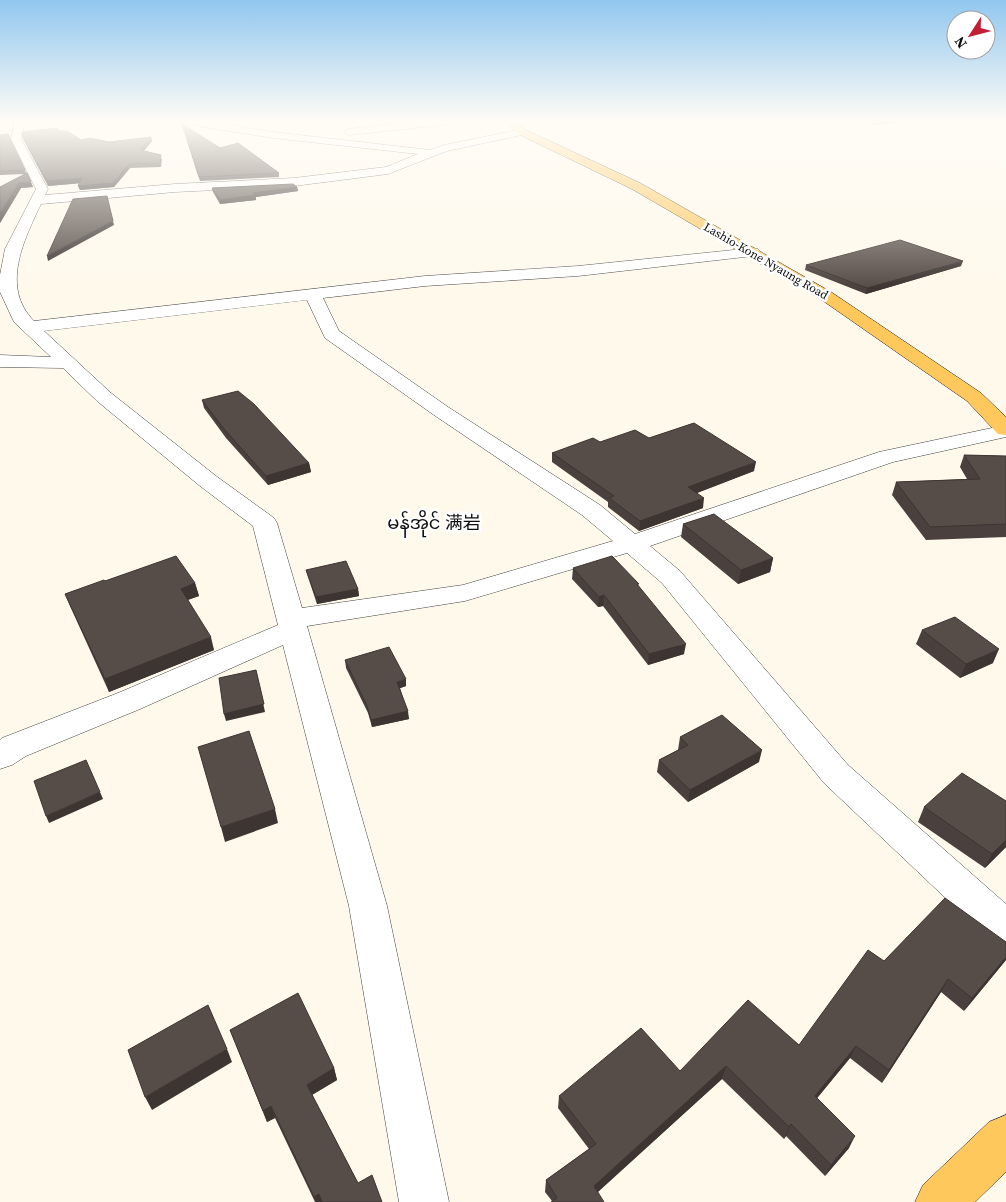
<svg xmlns="http://www.w3.org/2000/svg" width="1006" height="1202" viewBox="0 0 1006 1202" font-family="'Source Serif 4','Noto Sans SC','Noto Sans Myanmar',serif">
  <style>
    .lines { fill: none; stroke-linecap: round; stroke-linejoin: round }
    .minor-casing { stroke: #404040; stroke-width: 1 }
    .major-casing { stroke: #1e1e1e; stroke-width: 1 }
    .minor { fill: #fff; fill-rule: evenodd }
    .major { fill: #fec85d; fill-rule: evenodd }
    .wall { fill: #4a413e }
    .shaded-wall { fill: #3c3532 }
    .building { fill: #564c48; stroke: #3c3532 }
    .labels { text-anchor: middle; stroke-width: 5; stroke-linejoin: round; paint-order: stroke }
    .far-street-label { font-size: 12px; fill: #0d0d0d; stroke: #fff }
    .quarter-label { font-size: 18px; fill: #0d0d0d; stroke: #fff }
  </style>
  <rect width="100%" height="100%" fill="#fff9ec"/>
  <g class="lines">
    <g class="minor-casing">
      <path id="minor" d="M15 120H25L21 139 48 189 45 195 175 184 294 178 386 167 418 154 273 138 179 123 174 120H199L273 132 430 150 444 145 522 129 527 132 522 135 447 151 388 174 294 186 175 192 41 204C24 240 0 287 34 321L425 276 578 266 753 248 758 249 760 252 758 255 753 256 578 276 425 286 323 298 339 331 448 407 600 505 635 534 879 452 1006 425V437L893 462 650 546 680 571 848 765 1006 904V947L992 942 824 783 662 583 627 553 465 601 307 626 387 906 449 1202H399L349 906 283 645 140 709 26 756 12 765 0 769V740L2 738 118 693 278 625 253 526 200 486 97 401 63 368 0 367V355L51 357 14 322 0 292V275L5 249 36 189 11 139ZM307 300 325 338 434 415 582 515 613 541 463 585 302 608 277 523 274 518 216 476 111 393 44 331Z
        M433 120H469L464 123 349 135 344 132 349 129Z"/>
    </g>
    <g class="major-casing">
      <path id="major" d="M504 120H515L526 130 640 183 831 292 981 393 1006 417V435L998 434 967 401 819 298 632 189 518 134Z
        M1006 1115V1172L975 1202H915L923 1185 989 1122Z"/>
    </g>
    <use href="#minor" class="minor"/>
    <use href="#major" class="major"/>
  </g>
  <path class="wall" d="M859 120H920L876 125Z
    M182 124 220 148 279 173V177L200 181Z
    M61 131 81 140 109 142 151 137 152 141 144 151 162 159 161 167 130 168 114 187 80 190 78 186 80 183 48 186 23 139 22 135Z
    M0 135 25 170 33 187 21 188 0 223V187L25 174 0 175Z
    M297 187 298 191 256 197V200L220 204 213 192 212 188Z
    M806 265 961 266 866 294 805 270Z
    M202 400 309 463 311 472 268 485 226 438 204 408Z
    M649 438 754 471 696 493 703 508 639 531 608 507V502L552 462V453L600 442Z
    M964 455 1006 456V537L926 540 892 495 896 482 967 479 960 467Z
    M683 524 773 558 770 572 738 584 681 537Z
    M573 568 639 587 684 654 648 665 603 606 598 607 572 579Z
    M306 570 358 589 359 596 317 604 308 577Z
    M105 581 195 583 199 596 188 600 214 650 109 692 70 606 65 594Z
    M922 630 993 663 960 678 916 644Z
    M345 660 406 686 400 688 409 719 372 727 368 713 346 668Z
    M680 737 759 762 688 802 657 772 659 760 678 750Z
    M1006 801V847L985 868 918 822 924 807Z
    M1006 960 964 1011 941 992 882 1083 850 1058 817 1098 849 1148 825 1176 786 1136 784 1139 722 1079 598 1192 552 1201 545 1192 546 1180 589 1149 558 1108 559 1096 680 1071 799 1045 884 961Z
    M230 1030 334 1068 337 1080 312 1095 358 1183 382 1202H315L275 1118 267 1122Z"/>
  <path class="shaded-wall" d="M877 120H920L876 125Z
    M151 137 152 141 141 154 140 150Z
    M129 164 130 168 114 187 80 190 78 186Z
    M82 178 83 183 48 186 47 181Z
    M31 182 33 187 21 188 0 223V214L19 183Z
    M297 187 298 191 256 197V200L220 204V200L253 193Z
    M113 221 114 225 48 261 47 256Z
    M963 261 961 266 866 294 867 288Z
    M756 462 754 471 687 497 688 487Z
    M309 463 311 472 268 485 266 476Z
    M704 498 703 508 639 531 640 521Z
    M773 558 770 572 738 584 741 570Z
    M195 583 199 596 184 601 181 589Z
    M358 589 359 596 317 604 316 597Z
    M604 595 603 606 598 607 599 597Z
    M211 637 214 650 109 692 105 679Z
    M686 644 684 654 648 665 649 654Z
    M999 649 993 663 960 678 966 664Z
    M256 670 265 712 226 721 224 714Z
    M406 679V686L398 689 397 682Z
    M408 711 409 719 372 727 371 720Z
    M762 750 759 762 688 802 690 790Z
    M100 792 103 799 49 823 46 816Z
    M275 809 278 823 225 842 221 827Z
    M1006 840V847L985 868 992 854Z
    M1006 957V960L964 1011 972 998Z
    M948 979 941 992 882 1083 889 1070Z
    M856 1046 850 1058 809 1108 815 1096Z
    M227 1049 232 1062 152 1110 145 1097Z
    M726 1066 722 1079 592 1197 594 1186Z
    M334 1068 337 1080 310 1096 307 1085Z
    M271 1106 275 1118 267 1122 263 1111Z
    M791 1124 786 1136 784 1139 789 1127Z
    M855 1136 849 1148 825 1176 831 1165Z
    M319 1194 322 1202H316L314 1197Z"/>
  <path class="building" d="M182 124 220 148 238 143 279 173 199 177Z
    M56 128 61 131H67L81 140 90 138 109 142 151 137 140 150 161 155 160 163 129 164 113 183 78 186 82 178 47 181 22 135V132Z
    M8 134 25 170 0 171V135Z
    M27 173 31 182 19 183 0 214V187Z
    M293 184 297 187 253 193 255 195 220 200 212 188Z
    M107 196 113 221 47 256 73 199Z
    M900 240 963 261 867 288 806 265Z
    M238 391 254 404 309 463 266 476 224 429 202 400Z
    M694 423 756 462 688 487 704 498 640 521 609 498 614 496 552 453 593 438 600 442 635 430 649 438Z
    M964 455 1006 456V524L930 527 896 482 980 479Z
    M714 514 773 558 741 570 683 524Z
    M176 556 195 583 181 589 211 637 105 679 65 594 104 580 105 581Z
    M612 556 639 584H637L686 644 649 654 604 595 599 597 573 568Z
    M346 561 358 589 316 597 306 570Z
    M955 617 999 649 966 664 922 630Z
    M389 647 406 679 397 682 408 711 371 720 367 706 345 660Z
    M256 670 264 704 224 714 219 678Z
    M722 715 762 750 690 790 659 760 688 745 680 737Z
    M249 731 275 809 221 827 198 747Z
    M86 760 100 792 46 816 34 781Z
    M962 773 1006 801V840L992 854 924 807Z
    M945 898 1006 942V957L972 998 948 979 889 1070 856 1046 815 1096 855 1136 831 1165 791 1124 789 1127 726 1066 594 1186 604 1202H551L557 1198 546 1180 596 1144 559 1096 641 1028 680 1071 748 1000 799 1045 868 950 884 961Z
    M298 993 334 1068 307 1085 358 1183 372 1175 382 1202H322L319 1194 314 1197 271 1106 263 1111 230 1030Z
    M208 1005 227 1049 145 1097 128 1050Z"/>
  <linearGradient id="sky" x2="0" y2="1"><stop stop-color="#91c7ef"/><stop offset="0.42" stop-color="#fffcf6"/><stop offset="1" stop-color="#fffcf6" stop-opacity="0"/></linearGradient>
  <rect width="1006" height="288" fill="url(#sky)"/>
  <g class="labels">
    <g class="far-street-label">
      <text transform="translate(766 261) rotate(30)" y="4">Lashio-Kone Nyaung Road</text>
    </g>
    <g class="quarter-label">
      <text x="434" y="529">မန်အိုင် 满岩</text>
    </g>
  </g>
  <g transform="translate(971 35) rotate(234)"><circle r="24" fill="#ffffff" stroke="#9e9e9e"/>
  <path d="M0-4L9 19L0 12L-9 19Z" fill="#c21f36"/>
  <text y="-8" font-size="14" font-weight="bold" text-anchor="middle" fill="#0d0d0d">N</text>
  </g>
</svg>
